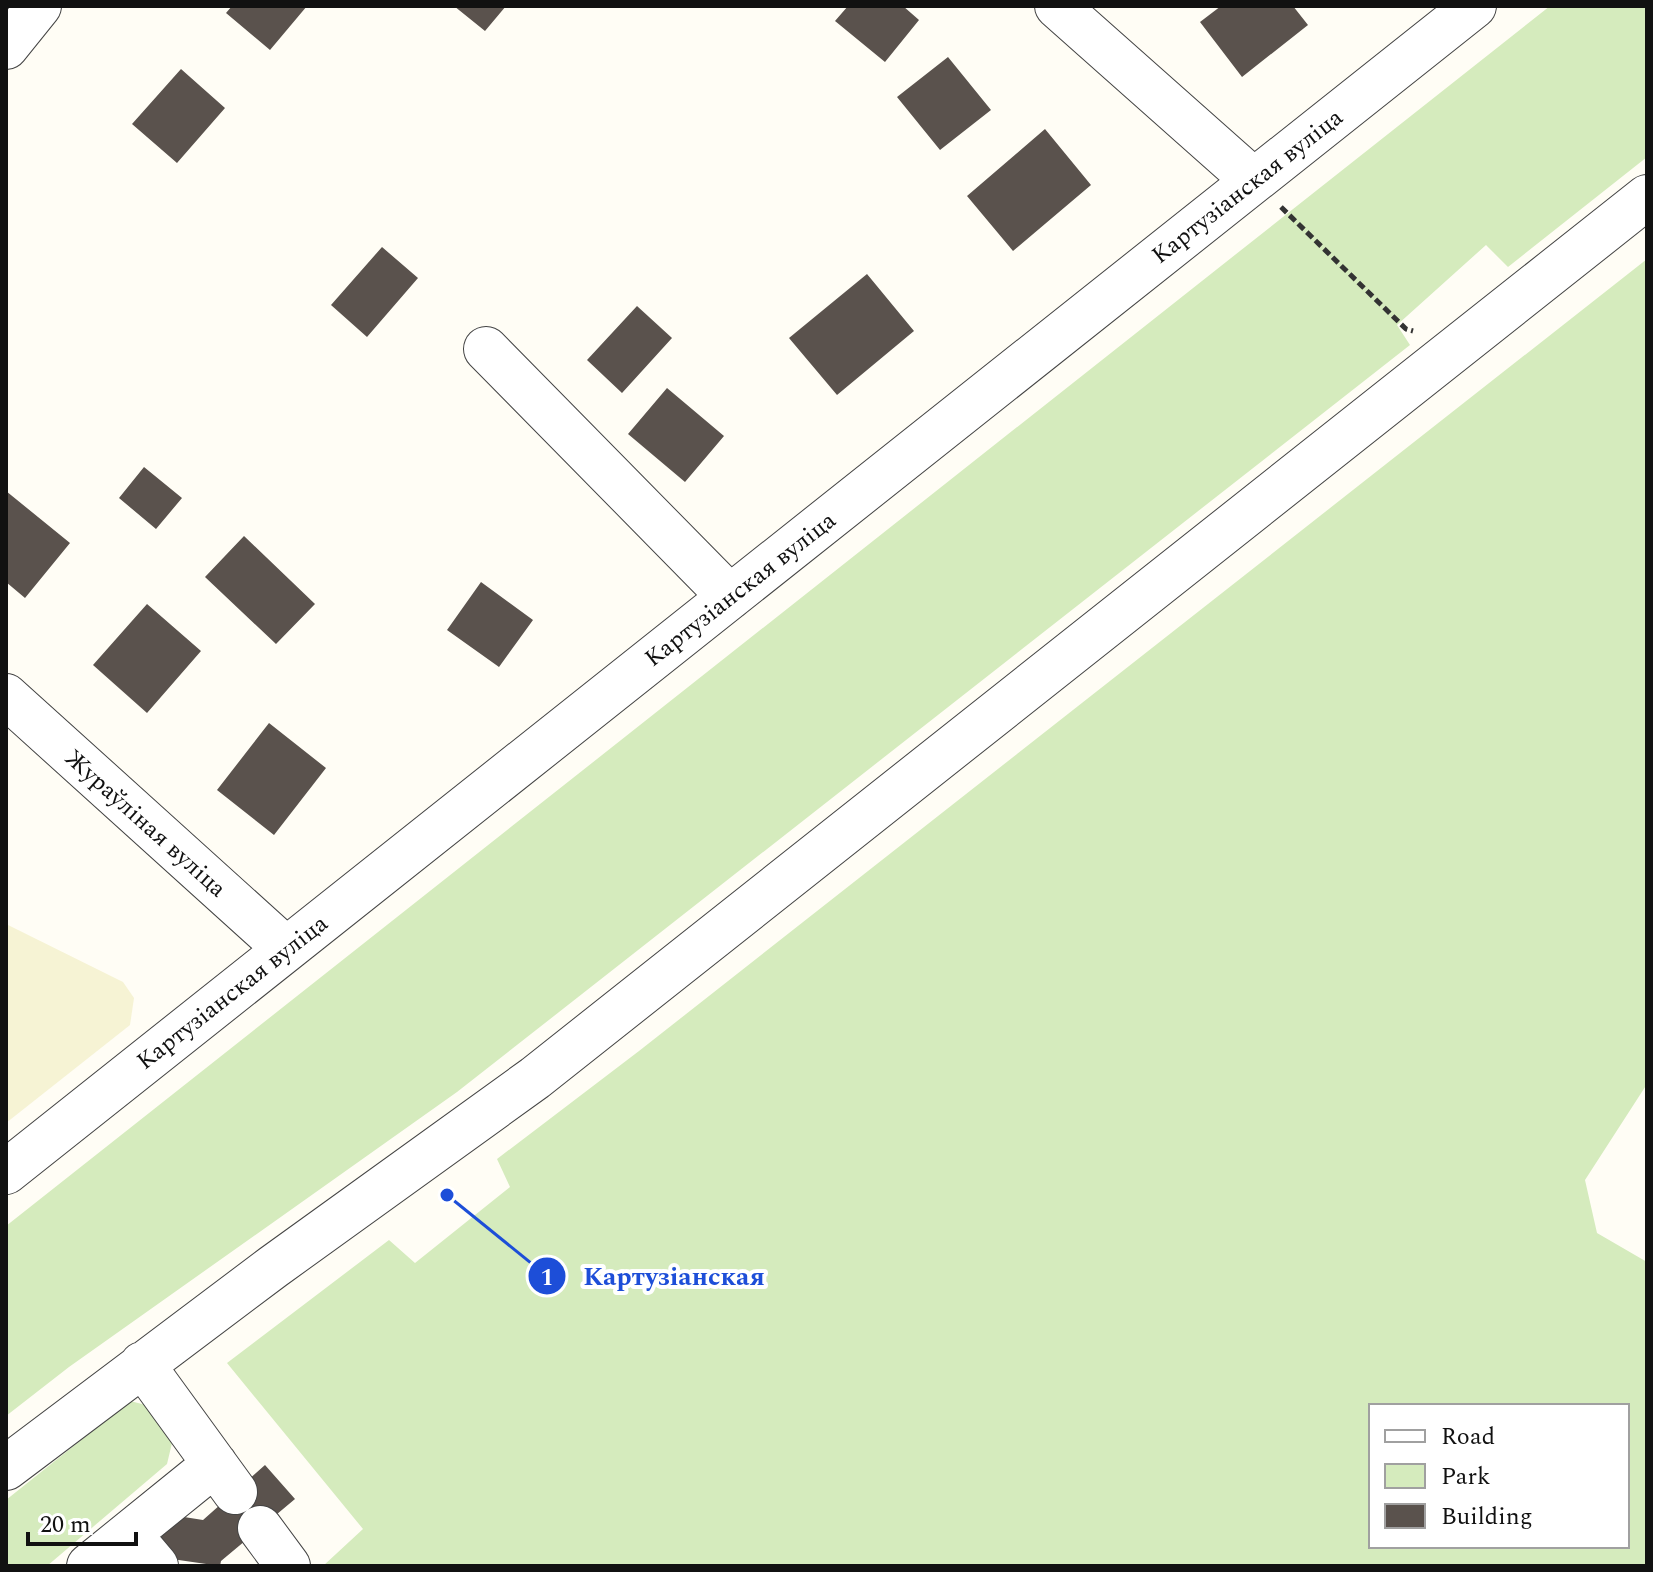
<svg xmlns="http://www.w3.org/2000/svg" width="1653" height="1572" viewBox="0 0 1653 1572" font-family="Spectral,serif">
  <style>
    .farmland { fill: #f6f3d4 }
    .green { fill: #d5ebbd; fill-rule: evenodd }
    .building { fill: #5a524d }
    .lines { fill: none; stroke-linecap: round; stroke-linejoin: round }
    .minor-casing { stroke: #444; stroke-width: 46 }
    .path { stroke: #333; stroke-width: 5; stroke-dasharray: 8 4; stroke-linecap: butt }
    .minor { stroke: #fff; stroke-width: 44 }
    .labels { text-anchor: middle; stroke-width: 8; stroke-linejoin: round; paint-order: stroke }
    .street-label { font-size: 24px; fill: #111; stroke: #fff }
    .leader { fill: none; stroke: #1d4ed8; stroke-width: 3 }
    .callout-dot { fill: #1d4ed8; stroke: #fff; stroke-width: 3 }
    .mark-label { font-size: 24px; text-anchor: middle; font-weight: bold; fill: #fff }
    .callout-label { font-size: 26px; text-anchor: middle; font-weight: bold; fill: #1d4ed8; stroke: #fff; stroke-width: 8; stroke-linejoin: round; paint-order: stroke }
  </style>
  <rect width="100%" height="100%" fill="#fffdf5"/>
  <path class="farmland" d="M6 924 123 982 134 998 130 1025 6 1123Z"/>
  <path class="green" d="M1550 6H1647V157L1508 267 1486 245 1397 325 1410 345 457 1092 69 1367 6 1416V1226Z
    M1647 259V1084L1585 1180 1597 1233 1647 1262V1566H323L363 1529 227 1363 389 1240 415 1263 510 1187 497 1159 639 1051ZM1371 1406H1627V1546H1371Z
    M130 1401 146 1405 172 1443 167 1464 47 1566H6V1500Z"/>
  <path class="building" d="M232 6H307L270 50 226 13Z
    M454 6H506L485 31Z
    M848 6H903L919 20 885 62 835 21Z
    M1221 6H1293L1308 25 1242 77 1200 22Z
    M948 57 991 110 940 150 897 97Z
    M181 69 225 108 177 163 132 124Z
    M1045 129 1091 185 1013 251 967 196Z
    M382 247 418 278 367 337 331 305Z
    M867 274 914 331 837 395 789 338Z
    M637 306 672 338 622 393 587 360Z
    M667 388 724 436 685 482 628 434Z
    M144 467 182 498 156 529 119 498Z
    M6 491 70 543 25 598 6 582Z
    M244 536 315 604 276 644 205 577Z
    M481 582 533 620 499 667 447 630Z
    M147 604 201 651 147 713 93 665Z
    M269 723 326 768 274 835 217 790Z
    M265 1465 295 1499 221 1561 220 1566 158 1557 165 1514 203 1520Z"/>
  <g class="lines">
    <g class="minor-casing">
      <path id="minor" d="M1057 6 1253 180
        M6 47 39 6
        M486 349 730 597
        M6 696 286 949
        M6 1172 1474 6
        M142 1364 235 1492
        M6 1468 273 1267 535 1078 1647 197
        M260 1528 288 1566
        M129 1534 156 1566
        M89 1566 215 1464"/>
    </g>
    <path class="path" d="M1281 207 1406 329 1413 331"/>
    <use href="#minor" class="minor"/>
  </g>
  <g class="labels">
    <g class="street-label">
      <text transform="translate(1247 186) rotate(-38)" y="8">Картузіанская вуліца</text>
      <text transform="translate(740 589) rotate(-38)" y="8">Картузіанская вуліца</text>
      <text transform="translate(146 823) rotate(42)" y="8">Жураўліная вуліца</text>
      <text transform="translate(232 992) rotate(-38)" y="8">Картузіанская вуліца</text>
    </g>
  </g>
  <path class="leader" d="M447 1195L547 1276"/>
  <g class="callout-dot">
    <circle cx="447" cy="1195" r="8"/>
    <circle cx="547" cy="1276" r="20"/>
  </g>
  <g class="mark-label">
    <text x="547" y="1285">1</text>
  </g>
  <g class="callout-label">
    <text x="674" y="1285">Картузіанская</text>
  </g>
  <rect width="1653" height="1572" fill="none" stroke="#111111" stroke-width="16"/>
  <rect x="1369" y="1404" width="260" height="144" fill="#ffffff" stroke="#a0a0a0" stroke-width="2"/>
  <rect x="1385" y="1430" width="40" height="12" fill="#ffffff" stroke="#a0a0a0" stroke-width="2"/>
  <text x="1441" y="1444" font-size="24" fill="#111111">Road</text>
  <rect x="1385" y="1464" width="40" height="24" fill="#d5ebbd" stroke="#a0a0a0" stroke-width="2"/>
  <text x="1441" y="1484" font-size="24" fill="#111111">Park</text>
  <rect x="1385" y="1504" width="40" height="24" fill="#5a524d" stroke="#a0a0a0" stroke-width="2"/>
  <text x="1441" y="1524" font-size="24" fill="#111111">Building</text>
  <path d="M28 1532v12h108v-12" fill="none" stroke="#111111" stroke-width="4"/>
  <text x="40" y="1532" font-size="24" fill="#111111" stroke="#ffffff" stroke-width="6" paint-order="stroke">20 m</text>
</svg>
